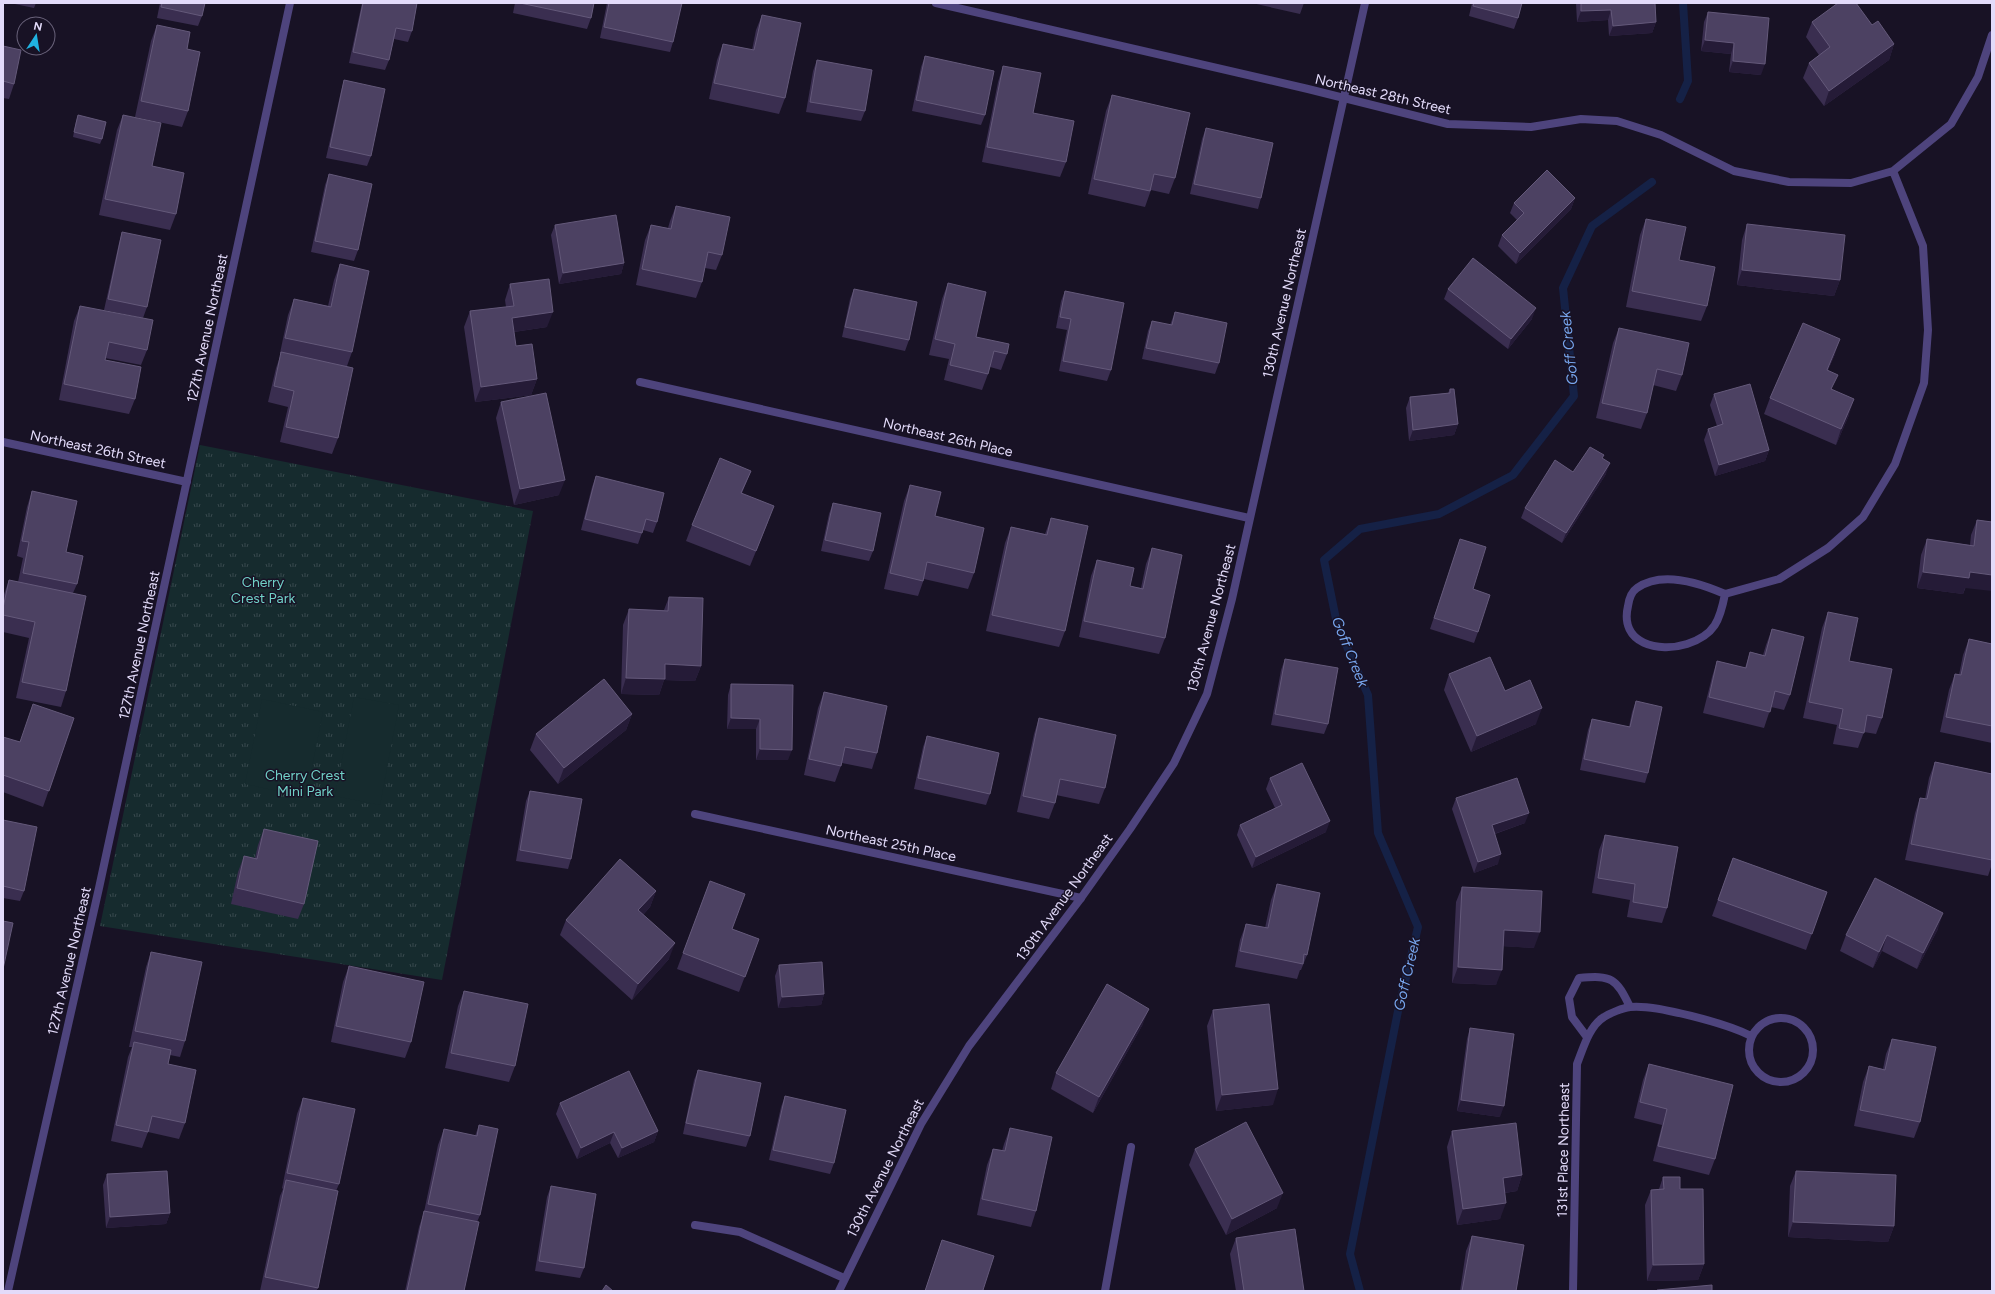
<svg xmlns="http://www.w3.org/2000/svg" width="1995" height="1294" viewBox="0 0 1995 1294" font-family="Figtree,sans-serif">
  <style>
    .grass { fill: url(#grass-tufts) }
    .garden { fill: #162b2e }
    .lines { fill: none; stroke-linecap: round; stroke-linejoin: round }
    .stream { stroke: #152146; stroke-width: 8 }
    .minor { stroke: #4e447d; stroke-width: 8 }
    .tertiary { stroke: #4e447d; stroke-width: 8 }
    .wall { fill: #3a2e50 }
    .shaded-wall { fill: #251b37 }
    .building { fill: #4c4162; stroke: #64597a }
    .labels { text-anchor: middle; stroke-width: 3; stroke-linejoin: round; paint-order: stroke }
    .street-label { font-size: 14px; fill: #e3dbfa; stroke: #181225 }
    .park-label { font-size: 14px; fill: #70d1c7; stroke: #181225 }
    .water-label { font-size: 15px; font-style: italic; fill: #77a5ed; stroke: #181225 }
  </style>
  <defs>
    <pattern id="grass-tufts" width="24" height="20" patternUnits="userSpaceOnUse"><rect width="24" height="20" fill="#162b2e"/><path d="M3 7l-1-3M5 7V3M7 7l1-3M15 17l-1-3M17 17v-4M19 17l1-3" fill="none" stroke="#38494d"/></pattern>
  </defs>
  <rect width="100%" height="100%" fill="#181225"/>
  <path class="grass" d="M200 445 533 511 442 980 100 926Z"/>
  <path class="garden" d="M354 697 399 705 380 805 335 796Z
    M262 699 323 712 306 797 245 784Z"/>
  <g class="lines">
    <path class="stream" d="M1680 99 1688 81 1683 3
      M1360 1291 1350 1254 1398 1011 1418 927 1378 833 1368 695 1337 624 1324 560 1360 529 1439 514 1513 475 1574 396 1563 288 1592 226 1652 182"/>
    <path class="minor" d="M936 3 1308 89 1448 124 1531 127 1581 119 1617 121 1661 135 1734 171 1789 182 1851 183 1893 171 1951 124 1978 77 1992 35
      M640 382 1249 518
      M3 442 187 482
      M1725 594C1720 620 1715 635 1687 644 1659 653 1619 644 1628 606 1629 599 1631 592 1637 588 1662 570 1700 583 1725 594L1779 579 1828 548 1863 517 1895 464 1924 383 1928 330 1923 246 1893 171
      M695 814 1081 898
      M1749 1050a32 32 0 1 1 64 0a32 32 0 1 1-64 0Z
      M1587 1037 1572 1017 1569 998 1579 978C1612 975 1616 978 1630 1007
      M695 1225 740 1232 844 1278
      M8 1291 99 888 290 3
      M1105 1291 1131 1147
      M1573 1291 1577 1064C1583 1049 1589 1026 1604 1017 1610 1013 1623 1008 1630 1007 1655 1004 1728 1024 1751 1036"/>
    <path class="tertiary" d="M839 1291 921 1124 969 1046 1081 898 1130 829 1174 763 1207 694 1232 599 1365 3"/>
  </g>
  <path class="wall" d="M10 3H36L34 8Z
    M160 3H205L202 16 198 26 157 18Z
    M362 3H417L412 31 408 42 394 39 389 60 385 70 349 63Z
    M515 3H594L591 18 587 29 513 13Z
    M607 3H682L673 42 670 52 600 38Z
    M1252 3H1304L1300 14Z
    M1472 3H1522L1518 18 1514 29 1469 16Z
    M1576 3H1655L1656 22 1652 33 1609 36 1608 20 1577 22Z
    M1708 12 1761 75 1729 72 1731 54 1701 51 1704 22Z
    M762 15 785 98 779 114 709 99 717 60 723 44 752 50 756 30Z
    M1812 22 1894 44 1889 60 1824 106 1803 78 1809 63 1819 55 1806 37Z
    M157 25 188 111 182 127 135 117 151 41Z
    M3 46 14 84 9 99 3 98Z
    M925 56 985 115 981 125 912 111 921 67Z
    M817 60 865 111 861 121 806 112 813 71Z
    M1003 66 1033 113 1066 162 1060 177 982 162 998 82Z
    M344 80 371 156 367 166 326 158 341 91Z
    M1112 95 1175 178 1169 194 1151 190 1145 207 1088 194 1106 111Z
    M78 115 102 139 100 144 73 137 76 121Z
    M123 115 152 166 176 214 170 230 99 215 117 130Z
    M1206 128 1261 198 1258 209 1190 194 1202 139Z
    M329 174 358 250 354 261 311 252 325 185Z
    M1575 198 1571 209 1516 264 1498 246 1502 235 1517 220 1510 213 1514 203Z
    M676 206 722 255 716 270 705 268 702 282 696 298 636 285 645 240 651 225 668 228 670 221Z
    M1646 219 1679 260 1707 306 1701 321 1626 307 1640 235Z
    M1747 224 1840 280 1834 296 1737 285 1742 240Z
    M555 225 624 263 621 274 559 284 551 235Z
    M122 232 147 307 143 318 104 310 119 243Z
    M340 264 352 352 347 366 338 438 332 454 280 442 288 407 268 402 276 368 281 354 280 353 288 315 294 299 328 306 334 280Z
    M948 283 976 337 1007 354 1001 370 990 367 988 374 982 390 944 380 949 359 929 355 942 299Z
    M510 284 547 327 514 332 516 346 537 379 531 395 475 402 464 327 470 311 506 307 505 300Z
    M854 289 909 340 905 351 842 337 850 299Z
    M1448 289 1532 319 1508 349 1444 299Z
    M1065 291 1111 370 1107 381 1059 371 1067 330 1056 328 1061 301Z
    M80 306 147 350 141 365 105 358V360L135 399 129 414 59 400 74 321Z
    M1175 312 1219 363 1215 374 1142 359 1148 331 1152 321 1170 325Z
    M1619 328 1682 375 1676 391 1653 385 1647 413 1641 429 1596 418 1613 343Z
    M1835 354 1828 370 1832 390 1849 415 1836 445 1764 414 1770 398Z
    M1450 389 1458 424 1454 435 1409 441 1406 408 1410 397 1448 393Z
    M1714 394 1769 450 1765 461 1715 476 1704 440 1708 429 1717 426 1710 405Z
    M501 402 559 495 514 505 496 418Z
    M1604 455 1602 459 1606 474 1562 543 1521 518 1525 508 1573 472Z
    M751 471 742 493 768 522 750 566 686 541 692 525Z
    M596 476 657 522 653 533 643 530 638 544 581 530 592 487Z
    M910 485 935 516 974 573 968 589 924 579 918 596 884 589 904 501Z
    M32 491 66 552 77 584 73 593 66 691 61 707 16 698 29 638 3 632V597L9 580 18 582 23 558 17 556 27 507Z
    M833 503 873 551 869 561 821 551 829 514Z
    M1051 518 1065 631 1059 647 986 631 1005 543 1011 527 1045 534Z
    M1977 520 1992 522 1963 594 1917 588 1921 555 1927 539 1970 545 1971 535Z
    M1460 539 1473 589 1478 632 1474 643 1430 629Z
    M1152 548 1165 638 1159 654 1079 637 1091 576 1097 560 1130 586 1141 588 1146 564Z
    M669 597 701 666 695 681 664 680 659 695 621 694 623 625 629 609 664 610Z
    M1828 612 1849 661 1882 718 1876 734 1864 732 1858 748 1833 744 1837 725 1803 718 1822 628Z
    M1772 629 1790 695 1784 710 1771 707 1764 728 1703 713 1712 677 1717 661 1745 668 1750 652 1763 655 1766 645Z
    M1969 639 1992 644V743L1940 732 1949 690 1955 674 1959 675 1963 655Z
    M1285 659 1328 724 1324 734 1271 725 1281 670Z
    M1449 674 1505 691 1536 724 1471 752 1444 690Z
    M731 684 793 685 788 760H756V729H727L728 695Z
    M824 692 877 753 872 769 842 763 835 782 804 775 818 708Z
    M1636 701 1648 773 1645 783 1580 770 1588 730 1592 719 1629 727 1632 712Z
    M632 714 626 730 558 784 530 750 536 734Z
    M74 718 43 807 3 792V737L19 742Z
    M1039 718 1105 788 1099 804 1056 795 1055 803 1049 819 1017 812 1034 734Z
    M927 736 990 794 986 805 914 789 923 747Z
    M1935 762 1992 774V864L1988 876 1905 860 1915 813 1920 798 1925 799 1929 778Z
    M1270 778 1326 832 1252 868 1237 835 1240 825 1275 808 1266 789Z
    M530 791 571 859 568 869 516 861 526 801Z
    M1456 798 1525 823 1495 834 1498 864 1474 873 1452 809Z
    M3 820 24 891 20 901 3 898Z
    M264 829 304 904 298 919 231 904 238 872 244 856 255 858 258 845Z
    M1605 835 1667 908 1662 923 1627 917 1630 900 1592 893 1599 850Z
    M1733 858 1827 892 1806 950 1712 916Z
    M710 881 732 929 759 939 739 992 677 969Z
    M1277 884 1307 955 1301 970H1300L1297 979 1235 967 1240 940 1246 924 1265 928 1271 900Z
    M1462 887 1534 948 1503 946 1496 985 1452 983 1456 902Z
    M656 891 650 907 643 915 669 959 632 1000 560 935 566 920Z
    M1938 929 1917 969 1882 951 1873 968 1840 951 1846 935Z
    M151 952 185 1041 180 1057 170 1055 168 1064 185 1123 179 1139 148 1132 142 1148 111 1141 128 1057 132 1047H129L146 967Z
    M779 965 824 994 821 1005 778 1008 775 976Z
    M349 966 411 1042 405 1058 331 1042 343 982Z
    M464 991 515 1066 509 1082 445 1068 458 1006Z
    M1213 1010 1273 1105 1216 1111 1207 1026Z
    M1143 1024 1093 1113 1051 1089 1056 1073Z
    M1470 1028 1500 1117 1457 1111 1467 1039Z
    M1892 1039 1920 1122 1914 1138 1854 1126 1863 1082 1869 1066 1883 1069 1886 1054Z
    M1649 1064 1715 1159 1709 1175 1653 1161 1662 1125 1634 1118 1643 1080Z
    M698 1070 750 1136 746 1147 683 1134 694 1080Z
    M785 1096 834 1163 830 1174 769 1160 781 1107Z
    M303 1098 339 1184 336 1191 318 1288 316 1291H260L280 1196 283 1189 282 1188 297 1114Z
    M560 1103 658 1131 654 1142 618 1158 610 1143 577 1159 556 1114Z
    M479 1125 480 1215 477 1222 464 1291H405L419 1227 424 1212 438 1145 444 1129 475 1136Z
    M1010 1128 1036 1211 1031 1227 977 1215 987 1165 993 1149 1002 1151 1004 1144Z
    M1452 1131 1522 1175 1517 1191 1505 1193 1500 1219 1457 1225 1447 1147Z
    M1195 1149 1277 1208 1226 1235 1189 1165Z
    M1796 1171 1894 1226 1888 1242 1788 1237 1790 1186Z
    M107 1174 170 1213 166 1224 106 1228 103 1185Z
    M1663 1177 1680 1189 1704 1264 1698 1280 1647 1281 1645 1205 1651 1190 1659 1189Z
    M551 1186 584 1268 580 1278 535 1271 547 1197Z
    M1472 1236 1516 1291H1460L1466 1251Z
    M1236 1238 1304 1291H1236L1230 1254Z
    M942 1240 983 1290 985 1291H925Z"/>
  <path class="shaded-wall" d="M1611 10 1608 20 1577 22 1581 11Z
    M1656 22 1652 33 1609 36 1613 26Z
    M1705 40 1734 43 1731 54 1701 51Z
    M1894 44 1889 60 1824 106 1829 91Z
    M1733 61 1765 64 1761 75 1729 72Z
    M1575 198 1571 209 1516 264 1520 253Z
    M624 263 621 274 559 284 563 273Z
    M1742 270 1840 280 1834 296 1737 285Z
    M1536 308 1532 319 1508 349 1511 339Z
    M553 312 547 327 506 333 512 318Z
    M1840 339 1835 354 1821 386 1827 370Z
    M537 379 531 395 475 402 481 387Z
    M1854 399 1849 415 1836 445 1841 429Z
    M1458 424 1454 435 1409 441 1413 430Z
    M1769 450 1765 461 1715 476 1719 465Z
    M1610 463 1606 474 1562 543 1566 533Z
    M565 480 559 495 514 505 520 489Z
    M774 506 768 522 750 566Z
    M1923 572H1970L1992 575V591L1965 588 1963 594 1917 588Z
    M665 664 701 666 695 681 664 680 659 695 621 694 626 678Z
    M1542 708 1536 724 1471 752 1477 736Z
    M632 714 626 730 558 784 564 768Z
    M731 718 760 719 756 729H727Z
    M760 749 792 750 788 760H756Z
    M1529 813 1525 823 1488 836 1492 825Z
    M1330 821 1326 832 1252 868 1256 857Z
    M1501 854 1498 864 1474 873 1478 862Z
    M656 891 650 907 633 926 638 910Z
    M1943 913 1938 929 1917 969 1923 953Z
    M1504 930 1540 932 1534 948 1498 946Z
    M1887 935 1882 951 1873 968 1879 952Z
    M675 943 669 959 632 1000 638 984Z
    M1458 967 1502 970 1496 985 1452 983Z
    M824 994 821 1005 778 1008 782 997Z
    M1149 1009 1143 1024 1093 1113 1099 1097Z
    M1278 1089 1273 1105 1216 1111 1222 1095Z
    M1461 1100 1504 1106 1500 1117 1457 1111Z
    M658 1131 654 1142 618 1158 622 1148Z
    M614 1132 610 1143 577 1159 581 1148Z
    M1522 1175 1517 1191 1497 1194 1503 1178Z
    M1283 1193 1277 1208 1226 1235 1232 1219Z
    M1506 1203 1500 1219 1457 1225 1463 1209Z
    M170 1213 166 1224 106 1228 110 1217Z
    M1793 1222 1894 1226 1888 1242 1788 1237Z
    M1704 1264 1698 1280 1647 1281 1653 1265Z"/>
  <path class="building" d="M162 3H205L202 16 161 7Z
    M363 3H417L412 31 396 28 389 60 353 52Z
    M520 3H594L591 18Z
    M609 3H682L673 42 604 27Z
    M1474 3H1522L1518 18 1473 6Z
    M1581 3H1655L1656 22 1613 26 1611 10 1581 11Z
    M1838 3H1856L1872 25 1878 21 1894 44 1829 91 1809 63 1830 47 1812 22Z
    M1708 12 1769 18 1765 64 1733 61 1734 43 1705 40Z
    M762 15 801 23 785 98 714 83 723 44 754 50Z
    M157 25 190 32 187 49 200 52 188 111 141 101Z
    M3 46 21 50 14 84 3 81Z
    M925 56 994 71 985 115 916 100Z
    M817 60 872 70 865 111 810 102Z
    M1003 66 1041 73 1033 113 1074 121 1066 162 987 147Z
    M344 80 385 89 371 156 330 147Z
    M1112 95 1190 113 1175 178 1154 174 1150 191 1094 179Z
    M78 115 106 122 102 139 74 132Z
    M123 115 161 123 152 166 184 173 176 214 105 199Z
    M1206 128 1273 143 1261 198 1194 184Z
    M1547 170 1575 198 1520 253 1502 235 1524 213 1514 203Z
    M329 174 372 184 358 250 315 241Z
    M676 206 730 217 722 255 708 252 702 282 642 269 651 225 671 229Z
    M616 215 624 263 563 273 555 225Z
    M1646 219 1686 227 1679 260 1715 267 1707 306 1632 291Z
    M1747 224 1845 235 1840 280 1742 270Z
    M122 232 161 240 147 307 108 299Z
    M1473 258 1536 308 1511 339 1448 289Z
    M340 264 369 271 352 352 285 338 294 299 331 307Z
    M549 279 553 312 512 318 516 346 532 344 537 379 481 387 470 311 514 306 510 284Z
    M948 283 986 292 976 337 1009 344 1007 354 994 351 988 374 950 365 955 344 935 339Z
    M854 289 917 302 909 340 845 327Z
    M1065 291 1124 303 1111 370 1063 361 1071 319 1060 317Z
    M80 306 153 320 147 350 109 342 105 360 141 367 135 399 64 384Z
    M1175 312 1227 323 1219 363 1146 348 1152 321 1172 325Z
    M1803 323 1840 339 1827 370 1838 375 1831 389 1854 399 1841 429 1770 398Z
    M1619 328 1689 343 1682 375 1657 369 1647 413 1602 403Z
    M281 352 353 368 338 438 286 427 294 391 274 386Z
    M1750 384 1769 450 1719 465 1708 429 1723 424 1714 394Z
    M1450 389H1454L1458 424 1413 430 1410 397 1450 393Z
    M546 393 565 480 520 489 501 402Z
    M1590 447 1604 455 1602 458 1610 463 1566 533 1525 508 1555 460 1573 472Z
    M720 458 751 471 741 493 774 506 756 551 692 525Z
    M596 476 664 493 657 522 646 519 642 533 585 519Z
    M910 485 941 492 935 516 984 528 974 573 927 562 923 581 890 573Z
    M32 491 77 501 66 552 83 556 77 584 23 573 29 542 22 541Z
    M833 503 881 513 873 551 825 540Z
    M1051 518 1088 526 1065 631 992 615 1011 527 1047 535Z
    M1977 520 1992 522V575L1970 572 1969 578 1923 572 1927 539 1974 546Z
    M1460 539 1486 547 1473 589 1490 595 1478 632 1434 618Z
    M1152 548 1182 555 1165 638 1084 621 1097 560 1134 568 1130 586 1143 589Z
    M9 580 86 596 66 691 22 682 35 622 3 615V608Z
    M669 597 703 598 701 666 665 664V679L626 678 629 609 668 611Z
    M1828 612 1858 618 1849 661 1892 669 1882 718 1867 715 1864 733 1839 728 1843 709 1809 702Z
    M1772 629 1804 637 1790 695 1775 691 1770 712 1709 697 1717 661 1746 668 1750 652 1765 656Z
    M1969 639 1992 644V726L1946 717 1955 674 1961 675Z
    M1490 657 1505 691 1530 680 1542 708 1477 736 1449 674Z
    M1285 659 1338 668 1328 724 1275 714Z
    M604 679 632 714 564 768 536 734Z
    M731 684 793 685 792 750 760 749V719L731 718Z
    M824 692 887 706 877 753 845 747 841 766 809 759Z
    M1636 701 1662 707 1648 773 1584 759 1592 719 1630 727Z
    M33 704 74 718 49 791 3 775V737L20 742Z
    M1039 718 1116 735 1105 788 1060 779 1055 803 1023 796Z
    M927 736 999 753 990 794 918 778Z
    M1935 762 1992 774V860L1911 844 1920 798 1927 799Z
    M1302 763 1330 821 1256 857 1240 825 1282 805 1270 778Z
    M1517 778 1529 813 1492 825 1501 854 1478 862 1456 798Z
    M530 791 582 799 571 859 520 850Z
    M3 820 37 827 24 891 3 886Z
    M264 829 318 841 304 904 237 888 244 856 257 859Z
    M1605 835 1678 847 1667 908 1633 902 1635 884 1598 878Z
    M1733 858 1827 892 1812 934 1718 900Z
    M620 859 656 891 638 910 675 943 638 984 566 920Z
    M1875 878 1943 913 1923 953 1887 935 1879 952 1846 935Z
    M710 881 745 894 732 929 759 939 745 977 683 953Z
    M1277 884 1320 893 1307 955 1304 954 1303 964 1240 951 1246 924 1268 928Z
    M1462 887 1542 891 1540 932 1504 930 1502 970 1458 967Z
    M3 921 13 923 3 969Z
    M151 952 202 962 185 1041 135 1031Z
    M822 962 824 994 782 997 779 965Z
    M349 966 424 982 411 1042 336 1026Z
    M1107 984 1149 1009 1099 1097 1056 1073Z
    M464 991 528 1004 515 1066 451 1053Z
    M1269 1004 1278 1089 1222 1095 1213 1010Z
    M1470 1028 1514 1034 1504 1106 1461 1100Z
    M1892 1039 1936 1047 1920 1122 1860 1110 1869 1066 1885 1070Z
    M134 1042 171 1050 168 1064 196 1070 185 1123 152 1116 148 1132 116 1125Z
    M1649 1064 1733 1085 1715 1159 1658 1146 1667 1109 1640 1102Z
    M698 1070 761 1083 750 1136 686 1123Z
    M629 1071 658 1131 622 1148 614 1132 581 1148 560 1103Z
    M785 1096 846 1110 834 1163 773 1150Z
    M303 1098 355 1109 339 1184 287 1173Z
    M1246 1122 1283 1193 1232 1219 1195 1149Z
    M1516 1123 1522 1175 1503 1178 1506 1203 1463 1209 1452 1131Z
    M479 1125 498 1129 480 1215 428 1204 444 1129 477 1136Z
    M1010 1128 1052 1137 1036 1211 982 1199 993 1149 1005 1151Z
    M167 1171 170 1213 110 1217 107 1174Z
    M1796 1171 1896 1175 1894 1226 1793 1222Z
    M1663 1177H1680V1189H1703L1704 1264 1653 1265 1651 1190 1664 1189Z
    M286 1180 338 1191 318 1288 265 1277Z
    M551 1186 596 1194 584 1268 539 1261Z
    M424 1211 479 1222 464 1291H407Z
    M1295 1229 1304 1291H1244L1236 1238Z
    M1472 1236 1524 1245 1516 1291H1462Z
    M942 1240 994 1256 983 1290 985 1291H925Z
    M606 1285 613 1291H602Z
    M1712 1285V1291H1657V1290Z"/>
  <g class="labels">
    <g class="street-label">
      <text transform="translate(1383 94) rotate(13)" y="5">Northeast 28th Street</text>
      <text transform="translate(1284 303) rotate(-77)" y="5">130th Avenue Northeast</text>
      <text transform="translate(207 328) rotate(-78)" y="5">127th Avenue Northeast</text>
      <text transform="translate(948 437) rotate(13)" y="5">Northeast 26th Place</text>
      <text transform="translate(98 449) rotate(12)" y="5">Northeast 26th Street</text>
      <text transform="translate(1211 618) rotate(-75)" y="5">130th Avenue Northeast</text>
      <text transform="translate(139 645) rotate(-78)" y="5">127th Avenue Northeast</text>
      <text transform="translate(891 843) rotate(12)" y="5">Northeast 25th Place</text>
      <text transform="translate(1064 897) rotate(-54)" y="5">130th Avenue Northeast</text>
      <text transform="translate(69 961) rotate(-77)" y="5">127th Avenue Northeast</text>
      <text transform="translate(1563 1150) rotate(-89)" y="5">131st Place Northeast</text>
      <text transform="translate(885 1168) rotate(-63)" y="5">130th Avenue Northeast</text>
    </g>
    <g class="park-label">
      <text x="263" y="587">Cherry<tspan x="263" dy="16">Crest Park</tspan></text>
      <text x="305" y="780">Cherry Crest<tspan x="305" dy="16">Mini Park</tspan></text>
    </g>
    <g class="water-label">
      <text transform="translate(1569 348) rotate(-96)" y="5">Goff Creek</text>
      <text transform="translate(1350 652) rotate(68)" y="5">Goff Creek</text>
      <text transform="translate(1407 974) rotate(-77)" y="5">Goff Creek</text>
    </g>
  </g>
  <rect width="1995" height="1294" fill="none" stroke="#e3dbfa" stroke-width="8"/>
  <g transform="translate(36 36) rotate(12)"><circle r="19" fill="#181225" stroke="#69627a"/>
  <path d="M0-3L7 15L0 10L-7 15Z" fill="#20b2e1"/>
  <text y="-6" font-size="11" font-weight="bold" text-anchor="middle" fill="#e3dbfa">N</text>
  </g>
</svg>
